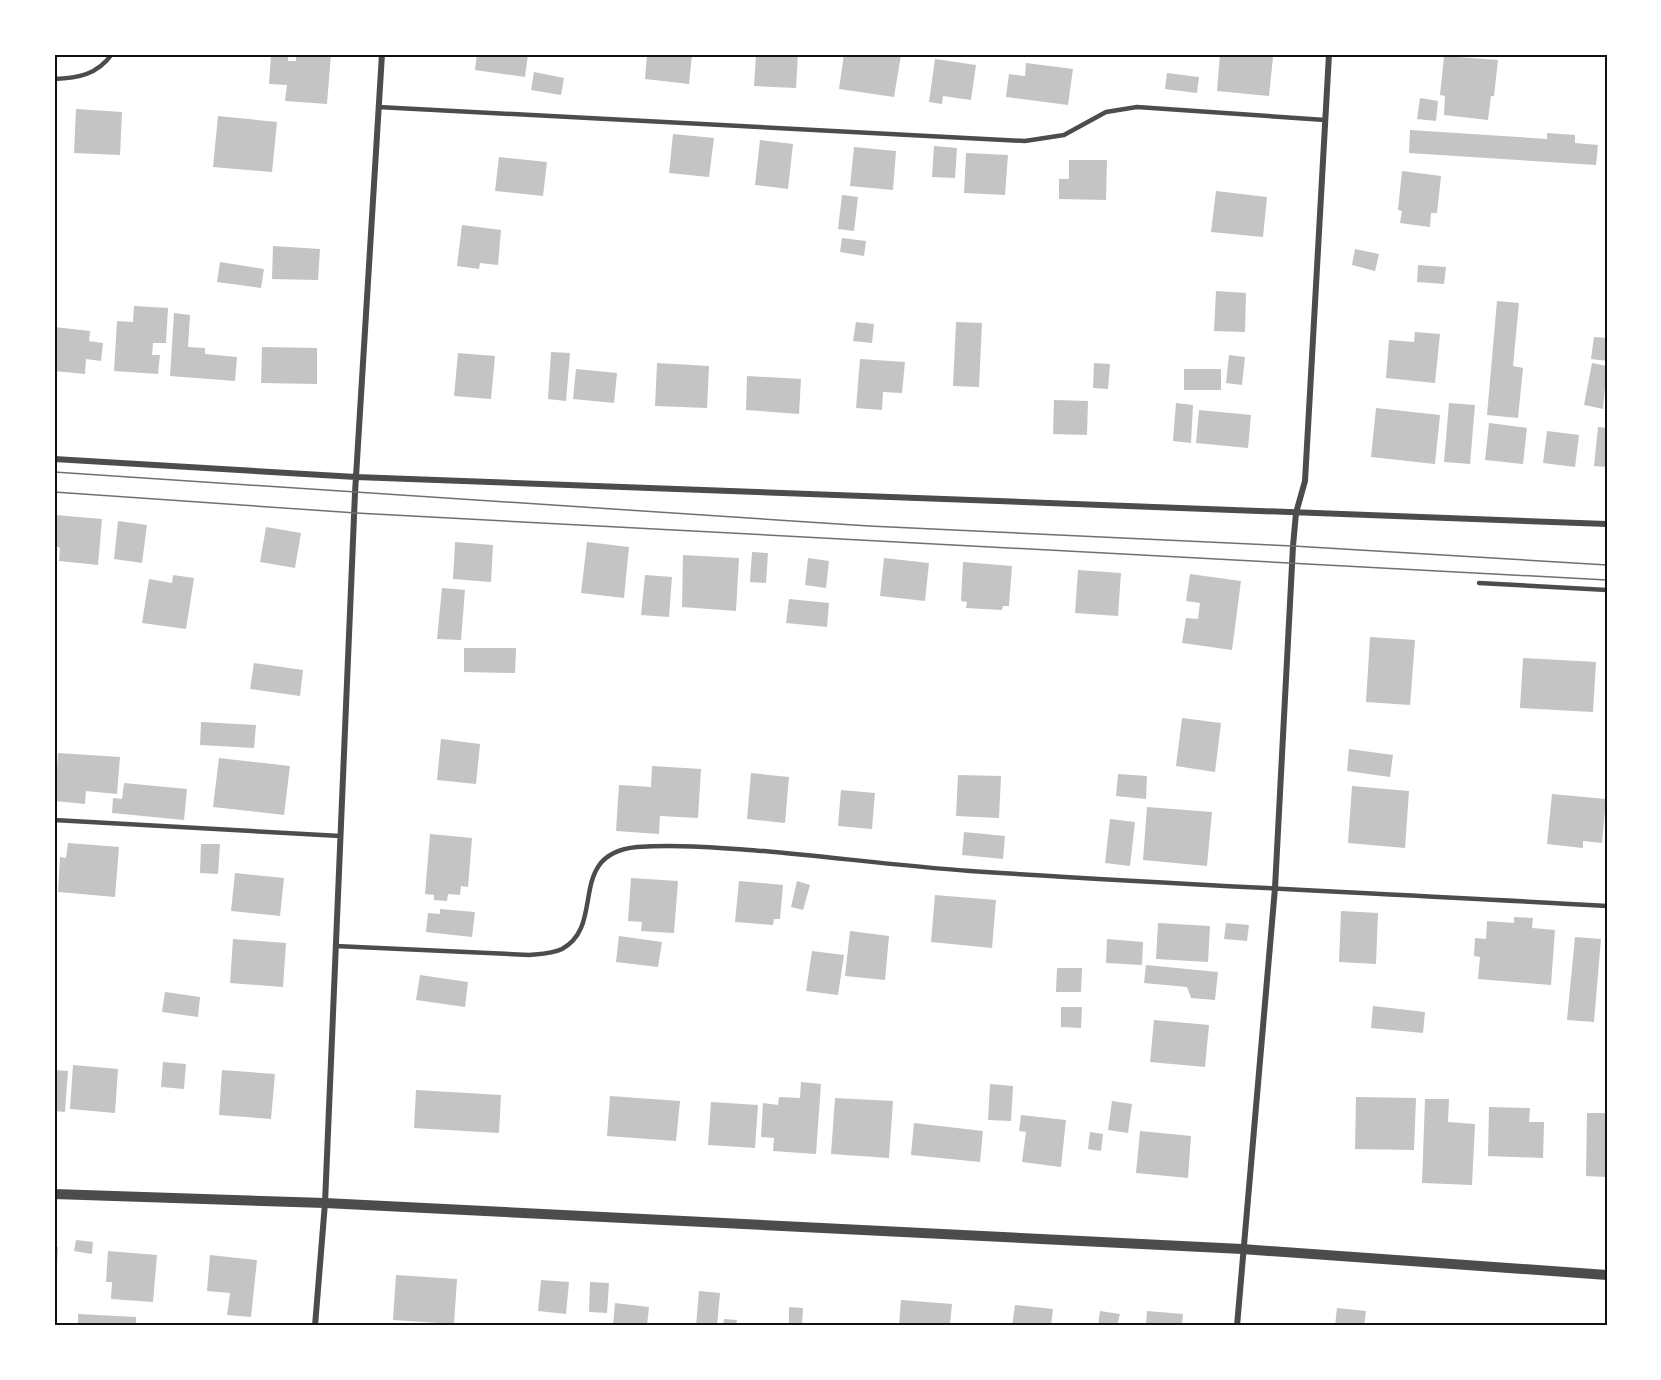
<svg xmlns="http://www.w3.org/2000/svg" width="1661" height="1380" viewBox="0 0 1661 1380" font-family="'Fira Sans',sans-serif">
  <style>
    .building { fill: #c4c4c4 }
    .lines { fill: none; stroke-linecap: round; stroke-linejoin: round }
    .service { stroke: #4c4c4c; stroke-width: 4.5 }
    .minor { stroke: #4c4c4c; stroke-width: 6 }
    .tertiary { stroke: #4c4c4c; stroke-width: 10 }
    .tram { stroke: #707070; stroke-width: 1.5 }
    .neatline { fill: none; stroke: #111; stroke-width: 2 }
  </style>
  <rect width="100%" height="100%" fill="#fff"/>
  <path class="building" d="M296 54H331L327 104 285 101 287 85 269 84 271 55 288 57V61H296Z
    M477 54H528L525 77 475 70Z
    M647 54H692L689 84 645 79Z
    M756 54H798L796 88 754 86Z
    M844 54 901 55 894 97 839 89Z
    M1220 54 1273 57 1269 96 1217 91Z
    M1444 56 1498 60 1494 96H1491L1488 120 1444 115 1445 96 1440 95Z
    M935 59 976 65 971 100 943 96 942 104 929 102Z
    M1026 63 1073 69 1068 105 1006 97 1009 74 1025 76Z
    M534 72 564 78 561 95 531 90Z
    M1167 73 1199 77 1197 93 1165 89Z
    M1420 98 1438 101 1436 121 1417 119Z
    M76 109 122 112 120 155 74 153Z
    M218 116 277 122 272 172 213 167Z
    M1410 130 1547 139V133L1575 135V143L1598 145 1596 165 1409 153Z
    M673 134 714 138 709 177 669 173Z
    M760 140 793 144 788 189 755 185Z
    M934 146 957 148 955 178 932 177Z
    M854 147 896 151 893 190 850 186Z
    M966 153 1008 155 1005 195 964 193Z
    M499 157 547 162 543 196 495 191Z
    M1069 160H1107L1106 200 1059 199V179H1069Z
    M1402 171 1441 176 1437 213H1431L1430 227 1400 223 1402 211 1398 210Z
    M1216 191 1267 197 1263 237 1211 232Z
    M842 195 858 197 854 231 838 229Z
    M462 225 501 230 498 265 480 263 479 269 457 266Z
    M842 238 866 241 864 256 840 252Z
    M273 246 320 249 318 280 272 279Z
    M1355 249 1379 254 1375 271 1352 265Z
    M220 262 264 269 261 288 217 282Z
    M1418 265 1446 267 1444 284 1417 282Z
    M1216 291 1246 293 1245 332 1214 331Z
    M1497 301 1519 303 1513 366 1523 368 1518 418 1487 415Z
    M134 306 168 308 166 343H153L152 355H160L158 374 114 371 117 321 133 322Z
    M174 313 190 315 188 347 205 348V354L237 357 235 381 170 376Z
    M856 322 874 324 872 343 853 341Z
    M956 322 982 323 979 387 953 386Z
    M54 327 90 331 89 341 103 343 101 361 86 359 85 374 54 371Z
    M1415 332 1440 334 1435 383 1386 378 1389 340 1414 342Z
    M1594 337 1607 338V361L1591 359Z
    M262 347 317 348V384L261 383Z
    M551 352 570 353 566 401 548 399Z
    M458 353 495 356 491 399 454 396Z
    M1229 355 1245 357 1242 385 1226 383Z
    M860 359 905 362 902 393 883 392 882 410 856 408Z
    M657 363 709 366 707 408 655 406Z
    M1094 363 1110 364 1108 389 1093 388Z
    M1592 363 1607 366 1603 409 1584 405Z
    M576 369 617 373 614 403 573 399Z
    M1184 369H1221V390H1184Z
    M747 376 801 379 799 414 746 410Z
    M1054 400 1088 401 1087 435 1053 434Z
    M1176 403 1193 405 1191 443 1173 441Z
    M1449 403 1475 405 1470 464 1444 462Z
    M1376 408 1440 415 1435 464 1371 457Z
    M1199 410 1251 415 1248 448 1196 443Z
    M1489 423 1527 428 1523 464 1485 460Z
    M1598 427 1607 428V467L1594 466Z
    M1547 431 1579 435 1575 467 1543 463Z
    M55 515 102 519 98 565 59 561 60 548 54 545Z
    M118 521 147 525 142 563 114 559Z
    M266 527 301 533 295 568 260 562Z
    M455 542 493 545 491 582 453 579Z
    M587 542 629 547 624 598 581 593Z
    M752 552 768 553 766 583 750 582Z
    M683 555 739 558 736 611 682 607Z
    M808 558 829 561 826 588 805 585Z
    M884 558 929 563 925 601 880 596Z
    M963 562 1012 566 1009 606H1003L1002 610 966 608 967 602 961 601Z
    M1078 570 1121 573 1118 616 1075 613Z
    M1190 574 1241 581 1232 650 1182 643 1186 618 1198 619 1200 603 1186 601Z
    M173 575 194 578 186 629 142 623 149 579 172 583Z
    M645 575 672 577 669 617 641 615Z
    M442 588 465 590 461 640 437 639Z
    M789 599 829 603 827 627 786 623Z
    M1370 637 1415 640 1410 705 1366 702Z
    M464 648H516L515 673 464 672Z
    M1523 658 1596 662 1593 712 1520 708Z
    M254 663 303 670 300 696 250 689Z
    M1182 718 1221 723 1215 772 1176 766Z
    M201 722 256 725 254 748 200 745Z
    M441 739 480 744 476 784 437 780Z
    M1349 749 1393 755 1390 777 1347 771Z
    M58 753 120 757 117 794 86 791 85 804 55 801Z
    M219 758 290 766 284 815 213 807Z
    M652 766 701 769 698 818 660 816 659 834 616 831 619 785 651 787Z
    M751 773 789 777 785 823 747 819Z
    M1118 774 1147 776 1146 799 1116 796Z
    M958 775 1001 776 999 818 956 816Z
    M124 783 187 789 184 820 112 813 113 798 122 799Z
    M1352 786 1409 791 1405 848 1348 843Z
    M841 790 875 793 872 829 838 826Z
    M1552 794 1606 799 1602 843 1583 841V848L1547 844Z
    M1147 807 1212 812 1207 866 1143 860Z
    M1110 819 1135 822 1130 866 1105 863Z
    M964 832 1005 836 1003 859 962 855Z
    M430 834 472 838 468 887 461 886 460 895 448 894 447 901 434 900V895L425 894Z
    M68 843 119 847 115 897 58 892 60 857 66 858Z
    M201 844H220L218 874 200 873Z
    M235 873 284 878 280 916 231 911Z
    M631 878 678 881 674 933 641 931 642 922 628 921Z
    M739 881 783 885 780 919H774L773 925 735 922Z
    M797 881 810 885 803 910 791 907Z
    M935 895 996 900 992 948 931 942Z
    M440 909 475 912 472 937 426 932 428 913 440 914Z
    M1341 911 1378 913 1376 964 1339 962Z
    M1514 917 1533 918 1532 928 1555 930 1551 985 1478 979 1480 957 1474 956 1475 938 1486 939 1487 921 1514 923Z
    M1158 923 1210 926 1208 962 1156 959Z
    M1226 923 1249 925 1247 941 1224 939Z
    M850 931 889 936 885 980 845 976Z
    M619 936 662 942 658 967 616 962Z
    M1575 937 1601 939 1594 1022 1567 1020Z
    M233 939 286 943 283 987 230 983Z
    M1107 939 1143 942 1142 965 1106 963Z
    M812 951 844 955 838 995 806 991Z
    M1146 965 1218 972 1215 1000 1191 998 1187 987 1144 983Z
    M1057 968H1082L1081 992H1056Z
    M420 975 468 982 465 1007 416 1000Z
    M165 992 200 997 198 1017 162 1012Z
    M1373 1006 1425 1012 1423 1033 1371 1028Z
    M1061 1007H1082L1081 1028 1061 1027Z
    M1154 1020 1209 1025 1205 1067 1150 1062Z
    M163 1062 186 1064 184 1089 161 1087Z
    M73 1065 118 1069 115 1113 70 1109Z
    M54 1070 68 1071 65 1112 54 1111Z
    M222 1070 275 1074 271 1119 219 1115Z
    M801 1082 821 1084 816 1154 773 1151 774 1138 761 1137 763 1103 778 1105 779 1097 800 1098Z
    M990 1084 1013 1086 1011 1121 988 1120Z
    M416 1090 501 1095 499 1133 414 1128Z
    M610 1096 680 1101 676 1141 607 1136Z
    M1356 1097 1416 1098 1414 1150 1355 1149Z
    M835 1098 893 1101 889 1158 831 1154Z
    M1425 1099H1449L1448 1122 1475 1124 1472 1185 1422 1183Z
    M1112 1101 1132 1104 1128 1133 1108 1130Z
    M711 1102 758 1105 755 1148 708 1145Z
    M1489 1107 1530 1108 1529 1122H1544L1543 1158 1488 1156Z
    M1587 1113H1607V1177L1586 1176Z
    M1021 1115 1066 1120 1061 1167 1022 1162 1026 1132 1019 1131Z
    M914 1123 983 1131 980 1162 911 1155Z
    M1140 1131 1191 1136 1188 1178 1136 1173Z
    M1090 1132 1103 1134 1101 1151 1088 1149Z
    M76 1240 93 1242 92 1254 74 1251Z
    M54 1247H58L56 1285H54Z
    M108 1251 157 1255 153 1302 111 1299 112 1282H106Z
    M210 1255 257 1260 251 1317 227 1315 230 1293 207 1291Z
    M396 1275 457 1279 454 1324 393 1320Z
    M541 1280 569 1282 566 1314 538 1311Z
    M590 1282 609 1283 607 1313 589 1312Z
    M699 1291 720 1293 717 1326H696Z
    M901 1300 952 1304 950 1326H899Z
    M615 1303 649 1307 647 1326H613Z
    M1015 1305 1053 1309 1051 1326H1012Z
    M789 1307 803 1308 802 1326H789Z
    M1337 1308 1366 1311 1364 1326H1335Z
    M1100 1311 1120 1314 1117 1326H1098Z
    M1147 1311 1183 1314 1182 1326H1146Z
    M78 1314 136 1317V1326H78Z
    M724 1319 737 1320 736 1326H723Z"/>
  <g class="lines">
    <path class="service" d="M54 79C78 78 97 75 112 54
      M378 107 1025 141 1064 135 1106 112 1137 107 1325 120
      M1479 583 1607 590
      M54 820 340 836
      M335 946 529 955C540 954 552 954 562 949 607 925 565 854 637 847 679 844 722 848 764 851 832 857 901 866 970 871 1182 885 1395 894 1607 906"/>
    <path class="minor" d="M54 459 356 477 1607 524
      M315 1326 325 1203 355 493 382 54
      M1237 1326 1275 888 1293 546 1296 513 1305 481 1329 54"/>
    <path class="tertiary" d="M54 1194 325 1203 1242 1249 1607 1275"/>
    <path class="tram" d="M54 472 869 526 1293 546 1607 565
      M54 492 356 513 1607 580"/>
  </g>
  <rect width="1661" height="1380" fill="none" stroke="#ffffff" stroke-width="111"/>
  <rect x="56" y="56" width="1550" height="1268" class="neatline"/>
</svg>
